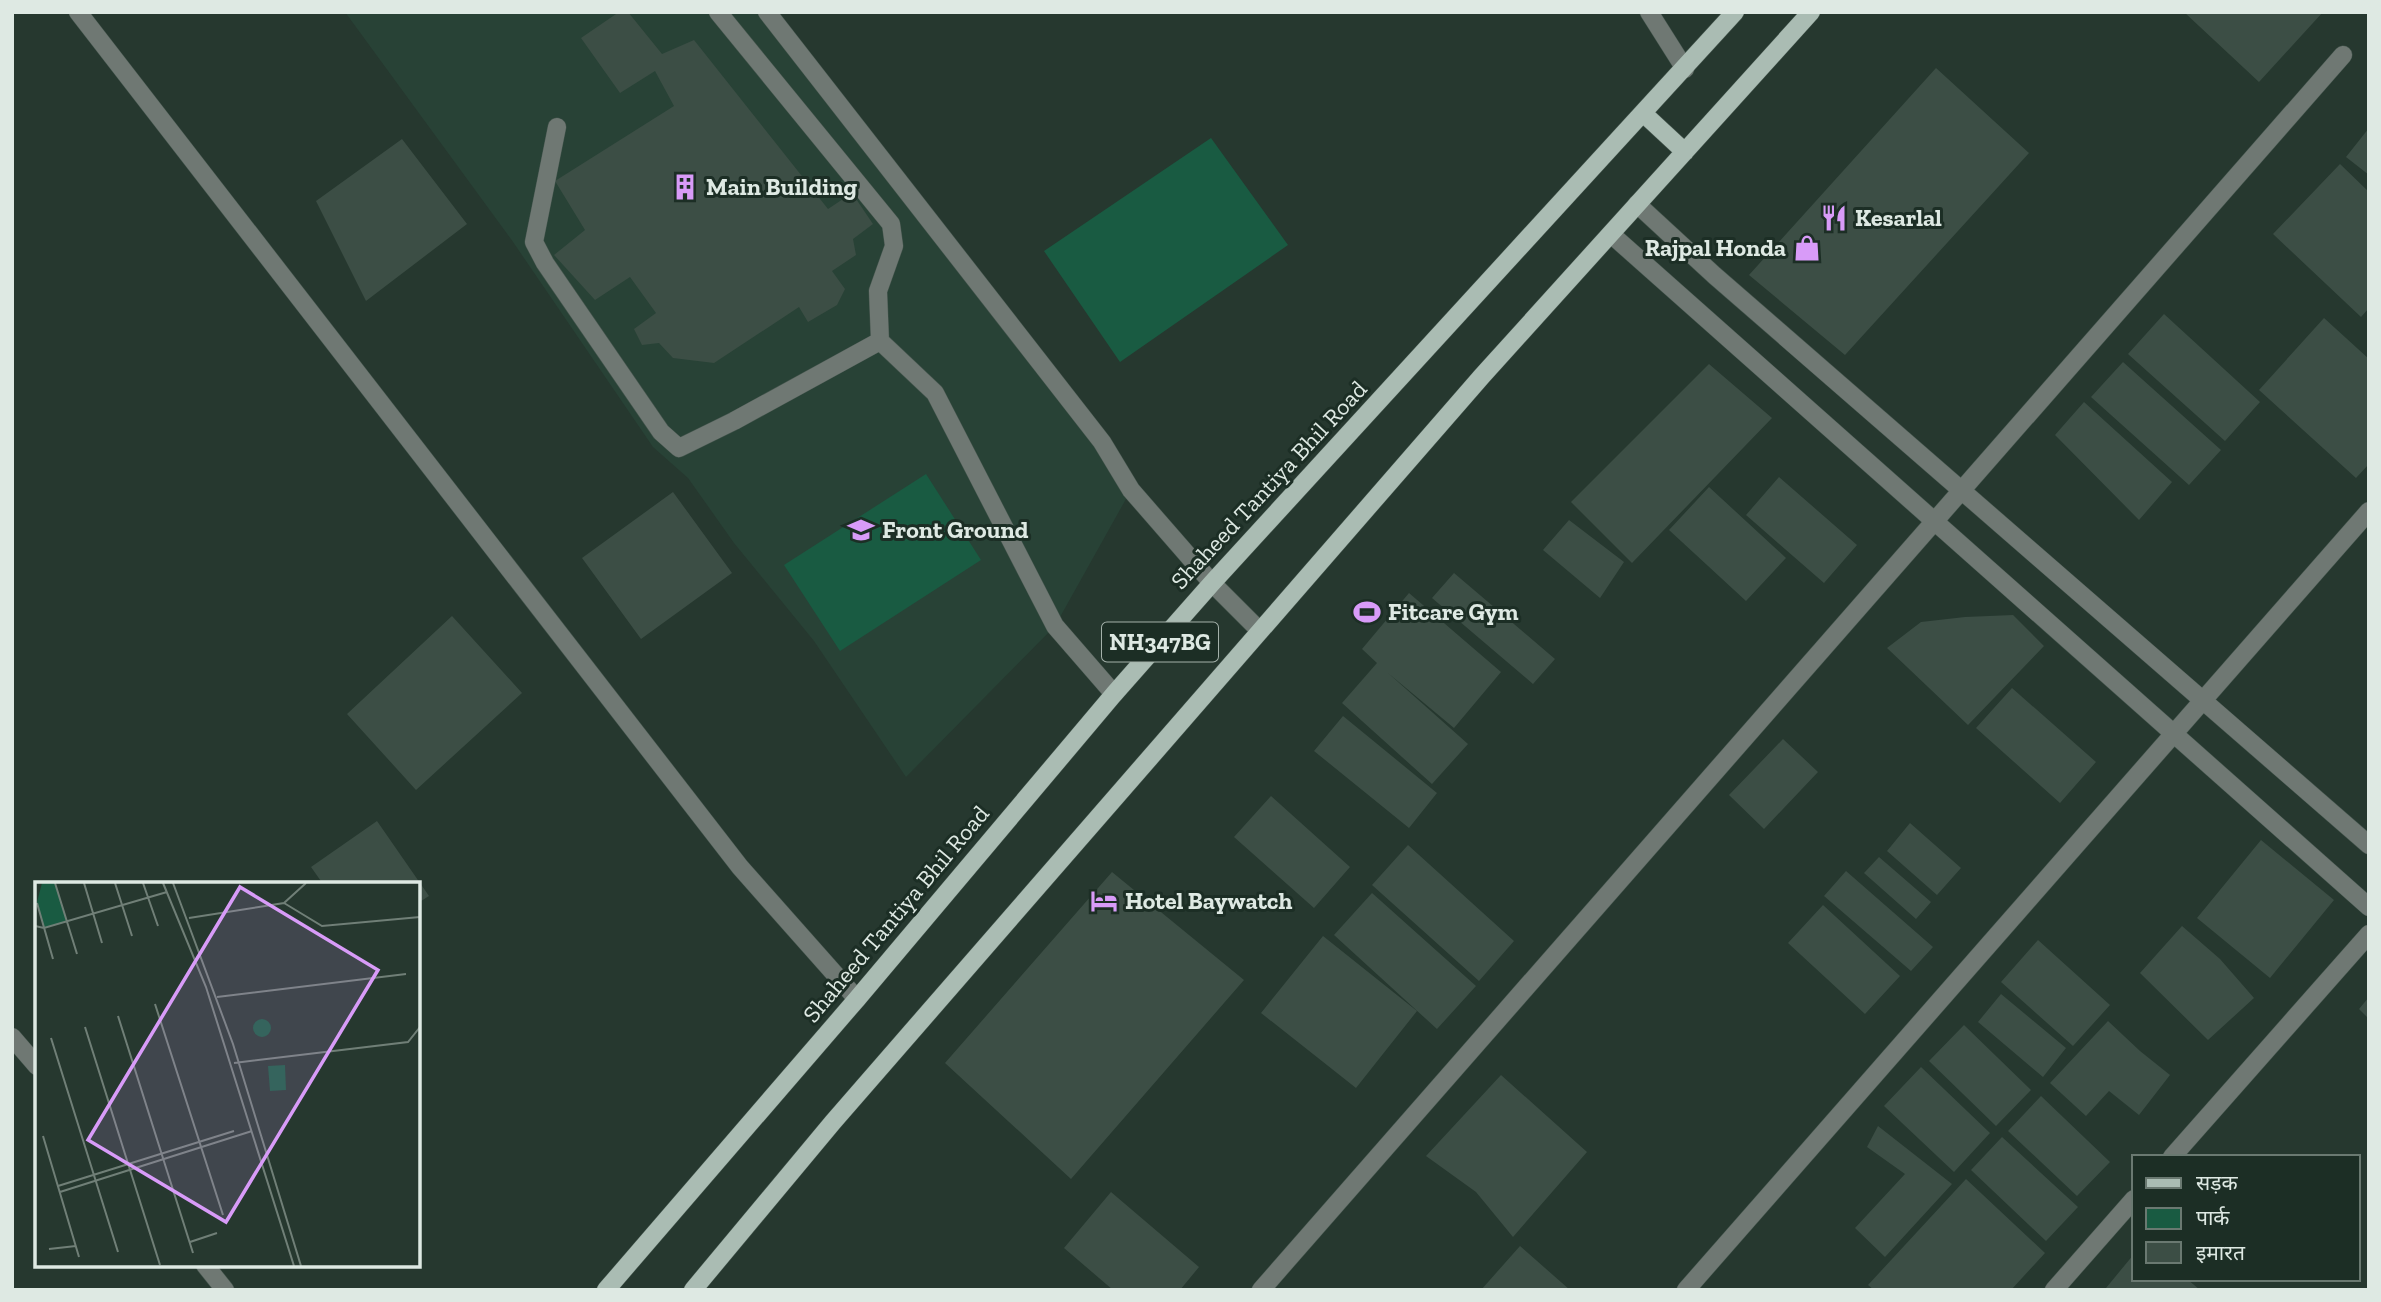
<svg xmlns="http://www.w3.org/2000/svg" width="2381" height="1302" viewBox="0 0 2381 1302" font-family="'Zilla Slab','Noto Sans Devanagari',serif">
  <style>
    .built { fill: #284236 }
    .green { fill: #195b42 }
    .building { fill: #3c4e45 }
    .lines { fill: none; stroke-linecap: round; stroke-linejoin: round }
    .minor-casing { stroke: #43544c; stroke-width: 19 }
    .major-casing { stroke: #43544c; stroke-width: 19 }
    .minor { stroke: #6f7873; stroke-width: 18 }
    .major { stroke: #aabcb3; stroke-width: 18 }
    .labels { text-anchor: middle; stroke-width: 6; stroke-linejoin: round; paint-order: stroke }
    .shield { fill: #1c2e25; stroke: #a4b1aa; stroke-width: 2 }
    .shield-label { font-size: 23px; font-weight: bold; fill: #dee9e3 }
    .poi-label { font-size: 24px; font-weight: bold; fill: #dee9e3; stroke: #1c2e25; text-anchor: start }
    .street-label { font-size: 24px; fill: #dee9e3; stroke: #1c2e25 }
    .inset-road { fill: none; stroke: #707f77; stroke-width: 2 }
    .view { fill: #d89bf8; fill-opacity: 0.15; stroke: #d89bf8; stroke-width: 3.5 }
    .inset-edge { fill: none; stroke: #dee9e3; stroke-width: 3.5 }
  </style>
  <rect width="100%" height="100%" fill="#26382f"/>
  <path class="built" d="M345 12H767L1131 490 1055 626 906 777 814 641 734 543 688 478 653 447 511 239Z"/>
  <path class="green" d="M1211 138 1288 245 1120 362 1044 251Z
    M926 474 981 560 840 651 784 565Z"/>
  <path class="building" d="M619 12H628L662 54 694 40 828 209 852 193 873 224 853 239 856 255 832 271 845 289 837 305 808 322 799 307 714 363 673 358 659 343 642 345 634 329 656 313 630 277 595 300 554 255 585 230 555 181 674 106 655 71 620 93 581 38Z
    M2184 12H2323L2259 82Z
    M1936 68 2029 153 1845 355 1749 275Z
    M2369 128V175L2346 157Z
    M402 139 467 224 366 301 316 201Z
    M2340 164 2369 192V308L2361 317 2273 234Z
    M2164 314 2260 402 2225 441 2128 354Z
    M2324 318 2369 359V464L2356 478 2259 390Z
    M2123 362 2221 450 2189 485 2091 397Z
    M1709 364 1772 418 1632 563 1571 502Z
    M2084 402 2172 482 2139 520 2055 435Z
    M1779 477 1857 545 1824 583 1746 515Z
    M1709 487 1786 558 1746 601 1669 530Z
    M673 492 732 573 641 639 582 558Z
    M1569 520 1624 562 1600 598 1543 550Z
    M1454 573 1555 659 1533 684 1432 598Z
    M1409 593 1501 672 1454 728 1388 673 1468 744 1432 784 1342 703 1377 663 1362 649Z
    M2013 615 2044 646 1968 725 1887 648 1921 622 1965 617Z
    M452 616 522 693 416 790 347 714Z
    M2012 688 2096 762 2060 803 1976 728Z
    M1343 716 1437 793 1409 828 1314 751Z
    M1783 739 1818 772 1764 829 1729 795Z
    M1271 796 1350 867 1314 908 1234 837Z
    M377 821 429 896 418 903V884H323L311 867Z
    M1910 823 1961 868 1937 895 1887 851Z
    M2261 840 2334 900 2270 978 2197 918Z
    M1408 845 1514 941 1479 981 1372 885Z
    M1879 857 1931 902 1916 919 1864 873Z
    M1846 871 1933 947 1911 971 1824 896Z
    M1112 872 1244 980 1071 1179 945 1063Z
    M1372 893 1476 986 1437 1029 1334 935Z
    M1823 905 1900 976 1865 1014 1788 943Z
    M2182 926 2220 959 2254 998 2208 1040 2140 973Z
    M1323 936 1417 1011 1356 1088 1261 1013Z
    M2038 940 2110 1005 2073 1046 2001 982Z
    M2001 994 2066 1048 2043 1077 1978 1022Z
    M2369 997V1019L2359 1009Z
    M2108 1021 2140 1051 2170 1075 2139 1115 2109 1091 2086 1116 2050 1083Z
    M1964 1025 2031 1090 1996 1126 1929 1061Z
    M1921 1067 1990 1133 1954 1172 1884 1106Z
    M1501 1075 1587 1152 1513 1237 1476 1192 1426 1156Z
    M2041 1096 2110 1162 2077 1196 2008 1131Z
    M1878 1126 1952 1184 1885 1257 1855 1228 1905 1174 1867 1147Z
    M2002 1137 2078 1207 2046 1241 1971 1170Z
    M1966 1179 2045 1253 2011 1290H1874L1868 1285Z
    M1111 1192 1199 1267 1180 1290H1113L1064 1248Z
    M1520 1246 1570 1290H1481Z
    M2134 1254V1279H2187L2200 1290 2106 1288Z"/>
  <g class="lines">
    <g class="minor-casing">
      <path id="minor" d="M78 12 740 867 857 999
        M718 12 891 224 894 246 878 291 880 341 935 393 1055 626 1114 694
        M767 12 1102 442 1131 490 1212 583 1260 631
        M1649 12 1685 69
        M557 127 534 242 545 263 661 432 679 448 734 421 880 341
        M1637 204 1714 275 2369 845
        M1612 235 2369 907
        M12 1037 37 1066
        M2172 1157 2369 934
        M205 1265 225 1290
        M1261 1290 2343 55
        M1686 1290 2369 511
        M2054 1290 2134 1199"/>
    </g>
    <g class="major-casing">
      <path id="major" d="M1644 114 1685 152
        M606 1290 857 999 1114 694 1212 583 1735 12
        M693 1290 833 1122 1482 376 1811 12"/>
    </g>
    <use href="#minor" class="minor"/>
    <use href="#major" class="major"/>
  </g>
  <defs>
    <g id="building-bare" transform="scale(2.1)"><path d="M-4-6H4V6H1V3H-1V6H-4ZM-2.5-4.3h1.7v1.8h-1.7ZM.8-4.3h1.7v1.8H.8ZM-2.5-1h1.7V.8h-1.7ZM.8-1h1.7V.8H.8Z" fill="#d89bf8" stroke="#1c2e25" stroke-width="2.5" paint-order="stroke"/></g>
    <g id="restaurant-bare" transform="scale(2.1)"><path d="M-5-6h1v4h1v-4h1v4h1v-4h1v5L-1.5 .5V6h-2V.5L-5-1ZM5-6V6H3V1.5H1.5Q1.5-4 5-6Z" fill="#d89bf8" stroke="#1c2e25" stroke-width="2.5" paint-order="stroke"/></g>
    <g id="shop-bare" transform="scale(2.1)"><path d="M-5-2.5h2.3a2.7 3.5 0 0 1 5.4 0H5L5.5 6h-11ZM-1.5-2.5h3a1.5 2.3 0 0 0-3 0Z" fill="#d89bf8" stroke="#1c2e25" stroke-width="2.5" paint-order="stroke"/></g>
    <g id="school-bare" transform="scale(2.1)"><path d="M0-5L7-2L0 1L-7-2ZM-4 1L0 2.5L4 1V4Q0 6-4 4Z" fill="#d89bf8" stroke="#1c2e25" stroke-width="2.5" paint-order="stroke"/></g>
    <g id="stadium-bare" transform="scale(2.1)"><path d="M0-5a6.5 5 0 1 0 0 10a6.5 5 0 1 0 0-10ZM-3.5-1.8h7v3.6h-7Z" fill="#d89bf8" stroke="#1c2e25" stroke-width="2.5" paint-order="stroke"/></g>
    <g id="hotel-bare" transform="scale(2.1)"><path d="M-6-4.5h1.5V1H6V5H4.5V3h-9V5H-6ZM-4 0a1.8 1.8 0 1 1 3.6 0ZM.5 0V-2.5h3Q6-2.5 6 0Z" fill="#d89bf8" stroke="#1c2e25" stroke-width="2.5" paint-order="stroke"/></g>
  </defs>
  <g fill-rule="evenodd">
    <use href="#building-bare" x="685" y="187"/>
    <use href="#restaurant-bare" x="1834" y="218"/>
    <use href="#shop-bare" x="1807" y="248"/>
    <use href="#school-bare" x="861" y="530"/>
    <use href="#stadium-bare" x="1367" y="612"/>
    <use href="#hotel-bare" x="1104" y="901"/>
  </g>
  <g class="labels">
    <rect class="shield" x="1102" y="622.5" width="116" height="39" rx="5"/>
    <g class="shield-label">
      <text x="1160" y="650">NH347BG</text>
    </g>
    <g class="poi-label">
      <text x="706" y="195">Main Building</text>
      <text x="1855" y="226">Kesarlal</text>
      <text x="1786" y="256" text-anchor="end">Rajpal Honda</text>
      <text x="882" y="538">Front Ground</text>
      <text x="1388" y="620">Fitcare Gym</text>
      <text x="1125" y="909">Hotel Baywatch</text>
    </g>
    <g class="street-label">
      <text transform="translate(1269 485) rotate(-47)" y="8">Shaheed Tantiya Bhil Road</text>
      <text transform="translate(896 914) rotate(-50)" y="8">Shaheed Tantiya Bhil Road</text>
    </g>
  </g>
  <g transform="translate(35 882)">
    <rect width="385" height="385" fill="#26382f"/>
    <path d="M7 1H20L32 40 9 46 2 20ZM218 146a9 9 0 1 1 18 0a9 9 0 1 1-18 0ZM250 183 251 208 235 209 233 184Z" fill="#195b42"/>
    <path class="inset-road" d="M20 1 42 72M49 1 67 61M80 1 97 54M108 1 123 44M128 1 171 105 259 384M138 1 198 162 266 384M2 21 18 77M249 21 287 44 385 35M154 36 249 21 271 1M0 44 9 46 132 10M182 115 371 92M120 122 188 333M83 134 158 371M50 145 125 383M16 156 83 370M199 181 373 160 385 145M8 254 44 375M23 304 199 249M25 310 217 249M155 360 182 351M14 367 41 364"/>
    <path class="view" d="M205 5 343 88 191 340 53 258Z"/>
    <rect width="385" height="385" class="inset-edge"/>
  </g>
  <rect width="2381" height="1302" fill="none" stroke="#dee9e3" stroke-width="28"/>
  <rect x="2132" y="1155" width="228" height="126" fill="#1c2e25" stroke="#6a7971" stroke-width="2"/>
  <rect x="2146" y="1178" width="35" height="10" fill="#aabcb3" stroke="#6a7971" stroke-width="2"/>
  <text x="2196" y="1190" font-size="21" fill="#dee9e3">सड़क</text>
  <rect x="2146" y="1208" width="35" height="21" fill="#195b42" stroke="#6a7971" stroke-width="2"/>
  <text x="2196" y="1225" font-size="21" fill="#dee9e3">पार्क</text>
  <rect x="2146" y="1242" width="35" height="21" fill="#3c4e45" stroke="#6a7971" stroke-width="2"/>
  <text x="2196" y="1260" font-size="21" fill="#dee9e3">इमारत</text>
</svg>
